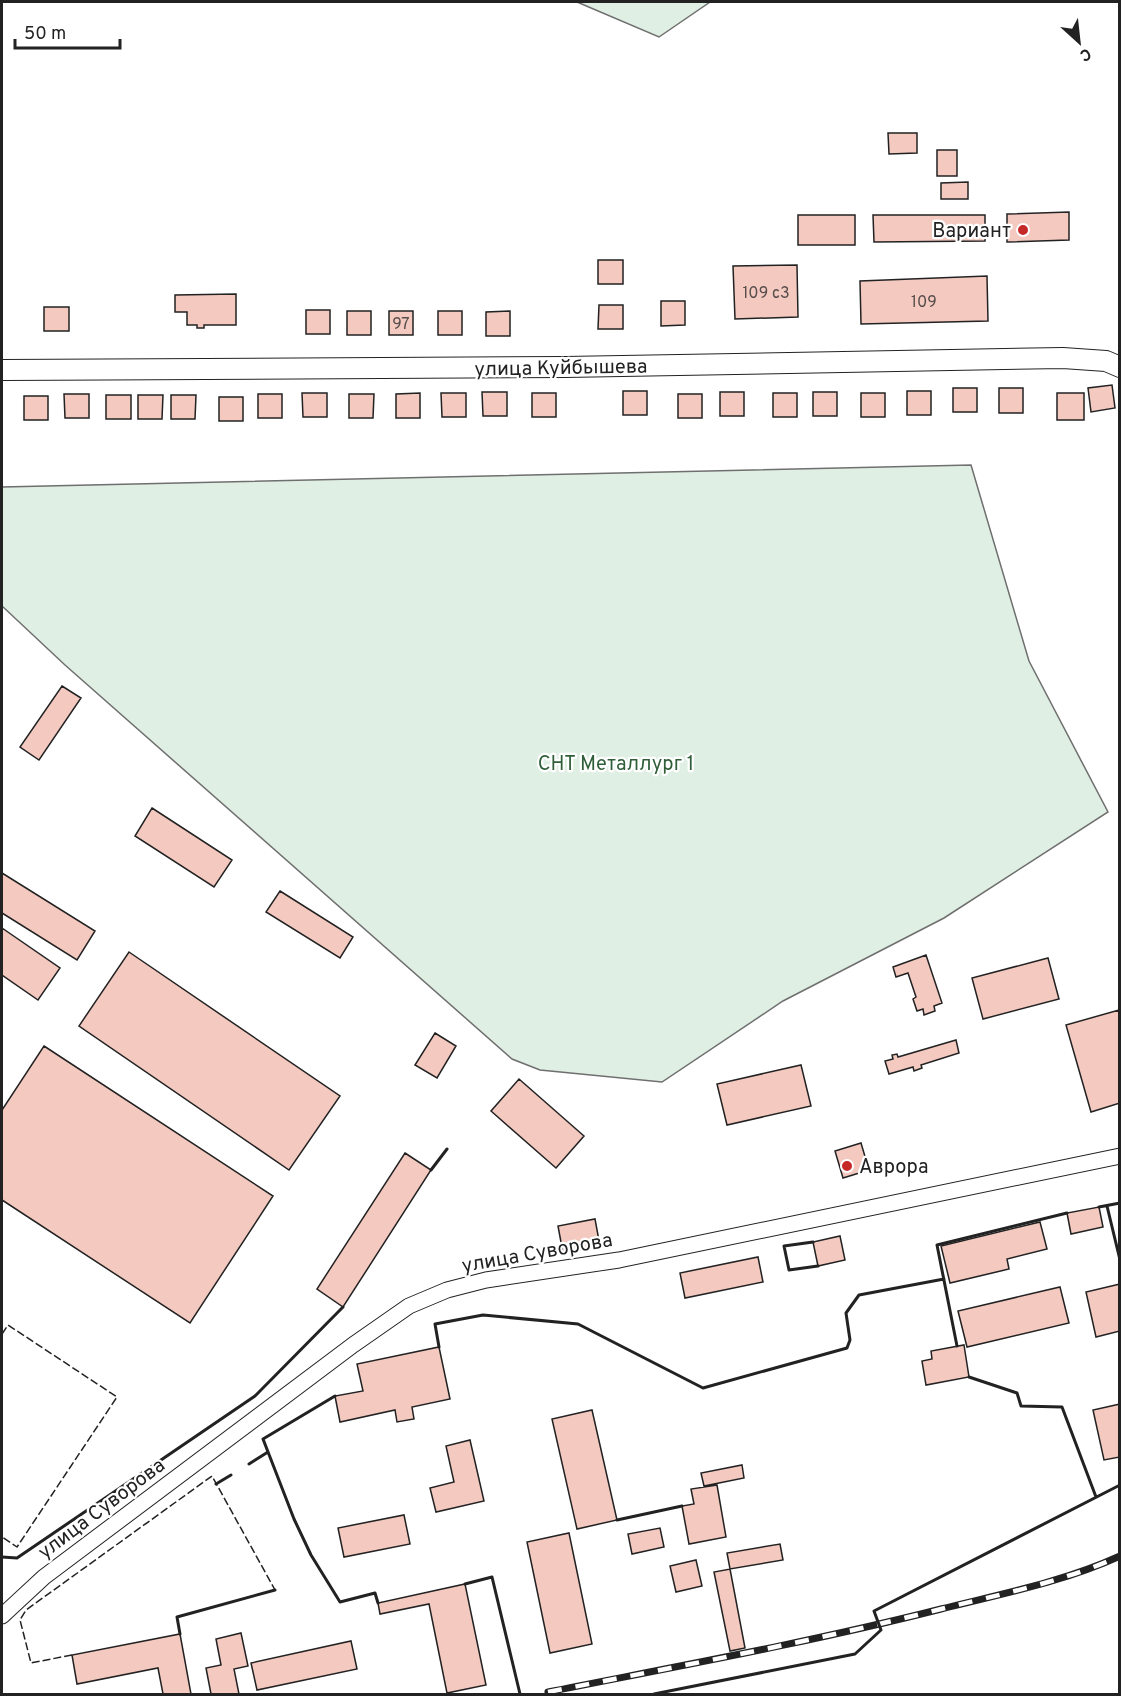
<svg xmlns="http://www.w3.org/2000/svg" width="1121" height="1696" viewBox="0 0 1121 1696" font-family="Overpass,sans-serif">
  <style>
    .green { fill: #e0efe3; stroke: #6f6f6f; stroke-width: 1.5 }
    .building { fill: #f3c9c0; stroke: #222; stroke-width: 1.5 }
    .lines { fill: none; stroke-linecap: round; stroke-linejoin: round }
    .minor-casing { stroke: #222; stroke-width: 17 }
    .major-casing { stroke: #222; stroke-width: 22 }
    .minor { stroke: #fff; stroke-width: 15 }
    .major { stroke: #fff; stroke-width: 20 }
    .rail-casing { stroke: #222; stroke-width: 7 }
    .rail { stroke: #fff; stroke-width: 4.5; stroke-dasharray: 14; stroke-linecap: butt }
    .fence { stroke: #222; stroke-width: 1.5; stroke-dasharray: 8 3; stroke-linecap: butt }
    .wall { stroke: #222; stroke-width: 3 }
    .poi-dot { fill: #c62828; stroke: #fff; stroke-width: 2 }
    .labels { text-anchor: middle; stroke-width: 4.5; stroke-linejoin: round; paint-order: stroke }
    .number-label { font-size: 16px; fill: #564c4a }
    .poi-label { font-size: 20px; fill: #222; stroke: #fff; text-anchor: end }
    .street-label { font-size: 20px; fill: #222; stroke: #fff }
    .park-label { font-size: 20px; fill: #2f5e38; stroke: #fff }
  </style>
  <rect width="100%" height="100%" fill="#fff"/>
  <path class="green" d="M577 2H710L659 37Z
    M971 465 1029 661 1108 812 944 918 783 1001 662 1082 540 1070 512 1059 65 665 2 606V487Z"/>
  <path class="building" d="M888 133H917V153L889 154Z
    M937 150H957V176H937Z
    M968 182V199H941V183Z
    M1069 212V240L1007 242V214Z
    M798 215H855V245H798Z
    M873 215H985V241L874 242Z
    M598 260H623V284H598Z
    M797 265 798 317 735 319 733 266Z
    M987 276 988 321 861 324 860 281Z
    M236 294V325H204V328H197V325H187V312H175V295Z
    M661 301H685V325L661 326Z
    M599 305H623V329H598Z
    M44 307H69V331H44Z
    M306 310H330V334H306Z
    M347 311H371V335H347Z
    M389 311H413V335H389Z
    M438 311H462V335H438Z
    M510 311V336H486V312Z
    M1112 385 1115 408 1091 412 1088 388Z
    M953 388H977V412H953Z
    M999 388H1023V413H999Z
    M623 391H647V415H623Z
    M907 391H931V415H907Z
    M482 392H507V416H483Z
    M720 392H744V416H720Z
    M813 392H837V416H813Z
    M302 393H327V417H303Z
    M420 393V418H396V394Z
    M441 393H466V417H442Z
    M532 393H556V417H532Z
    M773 393H797V417H773Z
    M861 393H885V417H861Z
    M1057 393H1084V420H1057Z
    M64 394H89V418H65Z
    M258 394H282V418H258Z
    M349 394H374L373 418H349Z
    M678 394H702V418H678Z
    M106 395H131V419H106Z
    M138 395H163L162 419H138Z
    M171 395H196L195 419H171Z
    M24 396H48V420H24Z
    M219 397H243V421H219Z
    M62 686 81 698 39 760 20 747Z
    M152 808 232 860 214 887 135 836Z
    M2 873 95 931 77 960 2 913Z
    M280 891 353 937 340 958 266 912Z
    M2 928 60 968 38 1000 2 975Z
    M129 952 340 1096 289 1170 79 1026Z
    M926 955 942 1003 934 1006 935 1011 924 1015 923 1009 917 1011 913 999 916 997 908 973 896 977 893 967Z
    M1048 958 1059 999 983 1019 972 978Z
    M1119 1010 1120 1103 1091 1112 1066 1025Z
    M435 1033 456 1046 437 1078 415 1065Z
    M956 1040 959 1053 921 1065 922 1068 914 1071 913 1067 889 1074 885 1061 893 1059 892 1055 897 1054 898 1057Z
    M44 1046 273 1196 190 1323 2 1200V1110Z
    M801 1065 811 1106 727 1125 717 1084Z
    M519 1079 584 1136 556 1168 491 1111Z
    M861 1143 869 1170 843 1178 835 1151Z
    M405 1153 431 1170 343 1307 317 1289Z
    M1099 1207 1103 1227 1071 1234 1067 1213Z
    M595 1219 600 1246 563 1253 558 1226Z
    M1040 1222 1047 1249 1007 1259 1009 1269 950 1283 941 1246Z
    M840 1236 845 1260 818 1266 813 1242Z
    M758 1257 763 1282 685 1298 680 1273Z
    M1120 1284V1331L1096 1337 1086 1292Z
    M1060 1287 1069 1323 967 1347 958 1311Z
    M964 1345 969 1377 926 1385 922 1361 932 1359 931 1351Z
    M439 1347 450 1399 412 1407 414 1419 397 1422 395 1410 340 1422 335 1396 363 1391 357 1364Z
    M1120 1404V1457L1104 1460 1093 1410Z
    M592 1410 617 1520 577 1529 552 1419Z
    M470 1440 484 1501 436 1512 430 1488 454 1482 446 1446Z
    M742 1465 744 1478 704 1486 701 1473Z
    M717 1485 726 1537 689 1544 682 1506 694 1504 691 1489Z
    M404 1515 410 1544 344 1557 338 1528Z
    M660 1528 664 1547 632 1554 628 1534Z
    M569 1533 592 1644 550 1653 527 1542Z
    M780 1544 783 1560 730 1569 727 1553Z
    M696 1560 702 1586 676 1592 670 1566Z
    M730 1569 745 1648 730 1651 714 1572Z
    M465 1584 486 1685 447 1693 429 1604 380 1614 378 1603Z
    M241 1633 248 1666 234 1669 239 1694H211L206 1668 221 1665 216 1639Z
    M180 1634 191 1694H163L158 1668 77 1684 72 1655Z
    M351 1641 357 1669 257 1690 251 1663Z"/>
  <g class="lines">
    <g class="minor-casing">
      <path id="minor" d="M2 1616 44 1577 353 1345 409 1306 447 1290 486 1280 619 1260 1120 1156"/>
    </g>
    <g class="major-casing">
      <path id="major" d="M2 370 565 367 1063 358 1106 361 1120 367"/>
    </g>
    <use href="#minor" class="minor"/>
    <use href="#major" class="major"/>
    <g class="rail-casing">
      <path id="rail" d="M548 1692C679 1666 811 1642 941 1609 1001 1594 1063 1582 1120 1556"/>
    </g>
    <use href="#rail" class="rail"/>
    <path class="fence" d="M2 1334 8 1325 117 1397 17 1547 2 1537
      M72 1655 31 1663 20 1620 26 1610 212 1476 275 1590"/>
    <path class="wall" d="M431 1170 447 1149
      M1107 1206 1120 1260
      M1099 1207 1120 1203
      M813 1242 784 1246 789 1270 818 1266
      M957 1346 937 1245 1067 1213
      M439 1347 435 1324 483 1315 578 1324 703 1388 847 1348 850 1340 846 1313 859 1295 944 1279
      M969 1377 1017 1393 1021 1406 1062 1407 1096 1497
      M335 1396 263 1439 294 1519 311 1555 340 1602 375 1593 378 1603
      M249 1464 268 1452
      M216 1484 231 1475
      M617 1520 682 1506
      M2 1557 17 1558 255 1396 343 1307
      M465 1584 492 1577 520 1694
      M180 1634 177 1617 275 1590
      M654 1694 855 1654 881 1630 874 1611 1120 1485"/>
  </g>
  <g class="poi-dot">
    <circle cx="1023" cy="230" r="6"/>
    <circle cx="847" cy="1166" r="6"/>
  </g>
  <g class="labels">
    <g class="number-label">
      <text x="766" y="298">109 с3</text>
      <text x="924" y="307">109</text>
      <text x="401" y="329">97</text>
    </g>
    <g class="poi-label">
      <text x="1011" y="237">Вариант</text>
      <text x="859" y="1173" text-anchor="start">Аврора</text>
    </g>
    <g class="street-label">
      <text transform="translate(561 367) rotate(-1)" y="7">улица Куйбышева</text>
      <text transform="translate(537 1252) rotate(-10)" y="7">улица Суворова</text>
      <text transform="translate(101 1508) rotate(-37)" y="7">улица Суворова</text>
    </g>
    <g class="park-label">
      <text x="616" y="770">СНТ Металлург 1</text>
    </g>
  </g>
  <rect width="1121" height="1696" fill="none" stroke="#222222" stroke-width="6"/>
  <g transform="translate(1079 42) rotate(153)" stroke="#ffffff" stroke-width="4.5" paint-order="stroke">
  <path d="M0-4.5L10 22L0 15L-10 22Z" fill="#222222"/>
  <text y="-9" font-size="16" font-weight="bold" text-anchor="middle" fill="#222222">С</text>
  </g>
  <path d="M15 39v9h105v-9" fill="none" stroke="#222222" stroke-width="3"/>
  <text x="24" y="39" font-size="18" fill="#222222" stroke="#ffffff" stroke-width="4.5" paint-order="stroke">50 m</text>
</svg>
